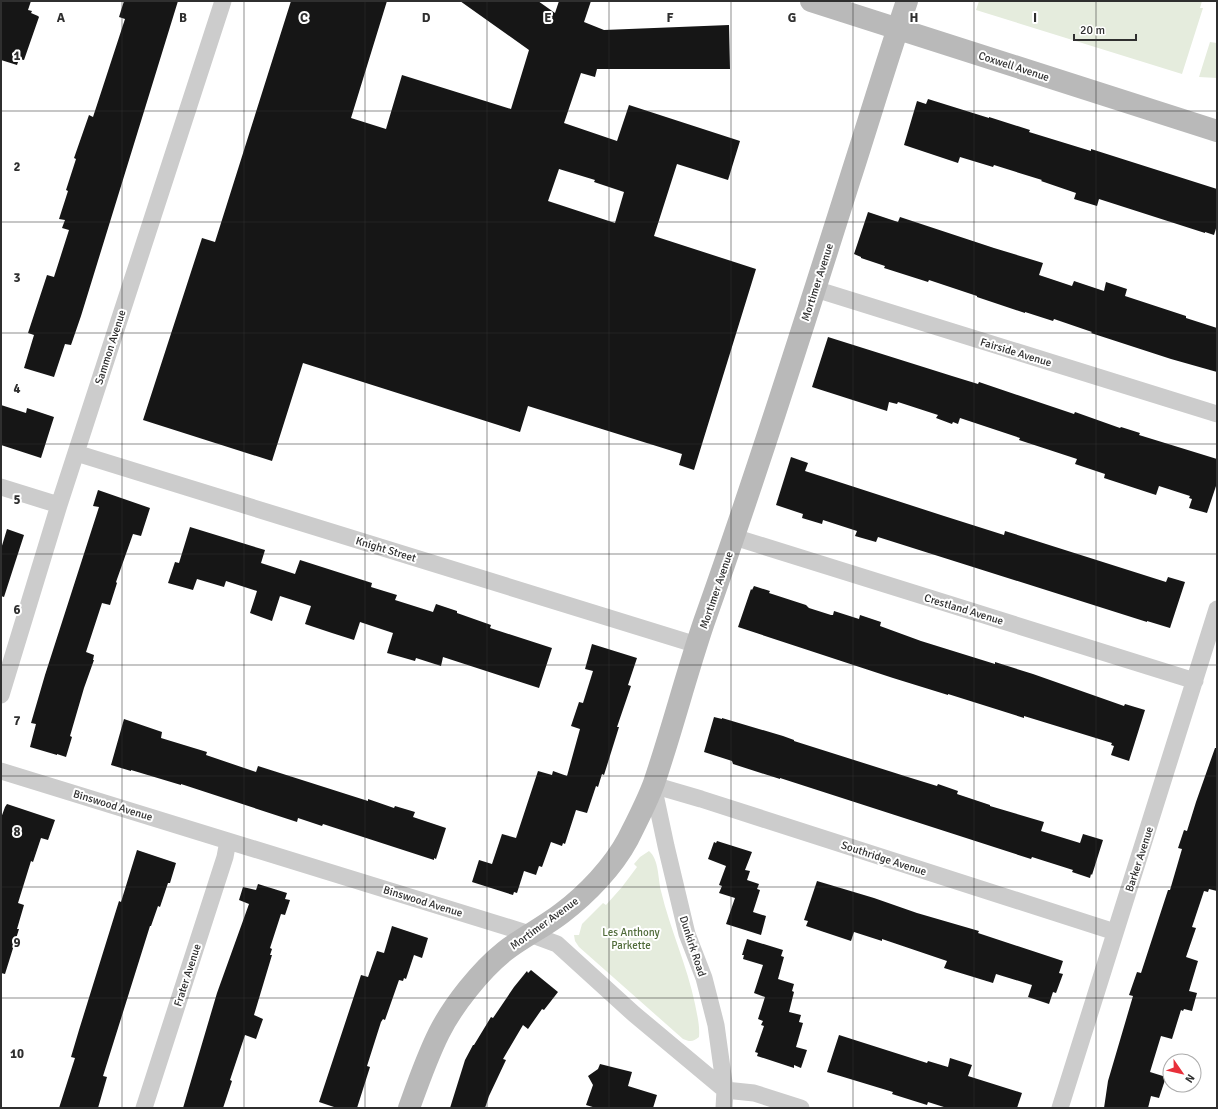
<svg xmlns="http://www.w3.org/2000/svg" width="1218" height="1109" viewBox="0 0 1218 1109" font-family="Signika,sans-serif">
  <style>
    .green { fill: #e5ecdd }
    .building { fill: #161616; fill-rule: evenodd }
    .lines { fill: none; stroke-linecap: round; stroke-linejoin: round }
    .street { stroke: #ccc; stroke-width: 17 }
    .secondary { stroke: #b9b9b9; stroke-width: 22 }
    .grid { fill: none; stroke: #2f2f2f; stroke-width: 1; stroke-opacity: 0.55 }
    .labels { text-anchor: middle; stroke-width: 4; stroke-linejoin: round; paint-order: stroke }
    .street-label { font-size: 11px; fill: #2f2f2f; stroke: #fff }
    .park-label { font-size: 11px; fill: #516c3b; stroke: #fff }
    .grid-label { font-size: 13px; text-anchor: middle; font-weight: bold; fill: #2f2f2f; stroke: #fff; stroke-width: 4; stroke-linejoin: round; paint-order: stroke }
  </style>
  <rect width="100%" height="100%" fill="#fff"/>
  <path class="green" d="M979 1H1202L1200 8H1203L1182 74 976 10Z
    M1210 42 1217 43V78L1199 77Z
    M649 851C659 859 658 879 661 891 670 929 687 965 695 1004 697 1015 700 1025 699 1037 693 1042 690 1042 683 1039L579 947 575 941 574 935H579L582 924 603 903 606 905 622 887 637 867 634 864 640 857Z"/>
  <path class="building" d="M1 1H31L28 10 32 11 31 13 38 16 39 17 24 60 19 59 17 65 1 60Z
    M124 1H178L81 316 71 345 65 344 54 377 24 368 34 335 28 333 47 275 54 277 69 230 62 228 65 220 59 219 68 191 66 190 76 159 74 158 89 115 93 117 125 19 119 17Z
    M291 1H387L351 118 386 129 402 75 511 109 529 50 460 1H538L555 13 559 1H591L584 22 604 30 729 25 730 69H597L595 77 581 73 564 123 617 141 629 105 740 141 728 180 677 164 654 236 756 269 694 470 679 465 682 454 528 406 520 432 303 363 272 461 143 420 202 238 215 242ZM559 169 595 180 594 182 624 192 615 223 548 201Z
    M928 99 989 118V117L1030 130 1029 132 1091 151V149L1217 189V225L1214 235 1205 232V233L1099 199 1097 206 1074 199 1076 193 1041 181 1042 180 994 165 993 167 960 157 958 163 904 145 917 101 926 104Z
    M868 212 898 222 900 217 994 248 1043 263 1039 275 1072 286 1074 281 1104 291 1106 282 1127 289 1125 296 1186 316V318L1217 328V372L1171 359 1091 333 1092 332 1054 319 1053 321 1025 312V313L977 297V296L929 280 928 282 884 268 885 266 861 258V257L854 254Z
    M828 337 952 376 978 384 979 382 1074 414 1075 412 1120 428 1121 427 1140 433 1139 435 1217 459V483L1207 513 1189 508 1192 499 1189 498 1190 496 1159 486 1156 495 1104 478 1105 474 1075 464 1077 459 1019 440 1020 438 960 418 958 424 953 422 952 424 936 418 938 415 898 402 897 404 889 402 887 411 812 387Z
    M1 405 26 413 27 408 54 417 41 458 1 445Z
    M791 457 808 463 805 471 944 516 1004 535 1005 531 1166 582 1168 577 1185 582 1170 628 1147 621V622L878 537 876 542 855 536 857 531 823 520 822 524 802 518 803 514 776 505Z
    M98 490 150 508 141 536 133 534 116 582 117 583 110 605 102 603 86 652 94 655 93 660H94L84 688 70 736 72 737 66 757 57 754V755L30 747 36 724 31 723 45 675 99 507 93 506Z
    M190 527 265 550 261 563 295 574 300 560 372 583 371 587 397 595 395 600 433 612 436 604 457 611V613L491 625 490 628 552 648 539 688 443 657 441 666 416 658 415 661 387 653 393 633 360 622 354 640 332 633 305 624 311 606 280 596 272 621 250 613 257 591 226 581 224 587 197 579 193 590 168 583 175 562 179 563Z
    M7 529 24 535 4 597 1 596V549Z
    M754 586 770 591 769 593 806 605 809 608 831 615H833L834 611 859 619 860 615 881 622 880 626 921 641 995 664V662L1033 674 1124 706 1125 704 1145 710 1129 761 1111 755 1114 746 1111 745 1112 743 1024 716V718L948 694V695L893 678 738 627 751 589 752 590Z
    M592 644 637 658 628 685 631 686 617 727H619L604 775 602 774 598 787 596 786 587 813 576 810 565 844 563 843 562 846 551 842 542 867 539 866 536 875 524 871 517 893 514 892 513 895 472 882 479 860 492 864 502 834 516 838 538 771 552 775 553 771 567 776 580 729 571 726 579 702 583 703 593 671 585 669Z
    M714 717 722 719V718L783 736 794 740V741L911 778 937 786 938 784 958 791 957 794 990 805V806L1044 822 1041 831 1080 843 1083 834 1103 840 1092 875 1091 874 1090 878 1072 872 1073 870 1032 857 1031 859 780 778V779L733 764 732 761 704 752Z
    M124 719 162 732 161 738 207 752 206 755 256 772 258 766 368 801V799L394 808 395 806 415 812 413 817 446 828 436 859 434 858V860L323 824 322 826 298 818 297 822 181 784V785L131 770V771L111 765Z
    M1215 748H1217V891L1209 889 1208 892 1204 891 1192 927 1196 928 1186 957 1198 961 1189 991 1197 993 1192 1011 1184 1009 1183 1011 1181 1010 1172 1039 1161 1036 1150 1072 1166 1077 1159 1098 1151 1096 1148 1108H1104L1108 1081 1133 996 1129 995 1137 972 1141 973 1168 890H1170L1182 849 1178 848 1184 830 1187 831 1196 802Z
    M7 804 55 820 48 840 41 838 33 862 31 861 18 903 24 905 17 929H19L5 974 1 973V818L5 807Z
    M717 841 752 852 745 870 750 871 747 880 759 884 757 889 760 890 753 912 766 916 761 935 726 924 735 898 719 893 722 886 719 885 726 866 708 859 714 842 716 843Z
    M137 850 176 863 170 883H168L160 907 158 906 151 926H150L103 1076 107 1077 98 1108H59L75 1058 71 1057 79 1030 119 901 121 902Z
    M817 881 874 898 917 913 979 931 978 933 1063 961 1059 973 1063 974 1056 993 1053 992 1049 1004 1028 997 1032 985 996 974 993 983 944 968 947 961 882 939V941L854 932 851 941 806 926 808 921 804 920Z
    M258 884 287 893 285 899 290 900 285 915 281 914 270 948 272 949 270 955H272L254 1015 263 1019 256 1039 245 1035 230 1080 232 1081 223 1108H183L217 993 249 904 239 900 243 887 256 890Z
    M392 926 428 938 422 958 414 955 406 979 404 978 403 981 399 980 385 1020 383 1019 381 1022 367 1066 370 1067 357 1108H337L319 1102 361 975 368 977 377 951 384 953Z
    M747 939 783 950 781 956 784 957 778 979 794 984 792 991 794 992 789 1012 801 1015 799 1022 803 1023 796 1047 807 1050 801 1068 794 1065V1068L757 1056 758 1053 755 1052 764 1026 761 1025 763 1021 758 1019 765 997 754 993 763 965 743 959 744 955H742Z
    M531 970 558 992 544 1010 542 1009 528 1029 523 1025 503 1059 506 1060 489 1096 485 1108H450L465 1060 473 1045H474L491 1017 493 1018 514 987 527 971 528 973Z
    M839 1035 927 1063 928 1061 948 1067 950 1058 972 1065 968 1076 1022 1093 1017 1108H947L928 1102 927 1105 892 1094 893 1092 827 1072Z
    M600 1064 632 1072 628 1086 657 1095 653 1108H596L586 1105 593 1085 588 1076 598 1069Z"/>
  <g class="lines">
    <path class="street" d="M815 289 1217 414
      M76 453 697 645
      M1 487 59 505
      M734 537 1195 681
      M1 695 59 505 223 1
      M1 771 530 934 557 944 634 1014 725 1090 754 1093 801 1108
      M144 1108 225 857 228 841
      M724 1108 725 1090 716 1025 704 978 687 934 666 846 653 785 701 799 1115 932
      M1060 1108 1217 609"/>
    <path class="secondary" d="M811 1 1217 131
      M409 1108C418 1083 427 1057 439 1033 453 1005 481 970 505 951 523 937 544 927 562 913 587 894 613 867 628 839 637 821 647 802 654 783 672 730 686 675 704 622 756 476 803 327 850 179 869 120 887 60 907 1"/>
  </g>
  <path class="grid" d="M122 1V1108M244 1V1108M365 1V1108M487 1V1108M609 1V1108M731 1V1108M853 1V1108M974 1V1108M1096 1V1108M1 111H1217M1 222H1217M1 333H1217M1 444H1217M1 554H1217M1 665H1217M1 776H1217M1 887H1217M1 998H1217"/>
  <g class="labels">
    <g class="street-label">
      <text transform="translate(1014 66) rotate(18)" y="4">Coxwell Avenue</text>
      <text transform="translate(817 282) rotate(-72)" y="4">Mortimer Avenue</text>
      <text transform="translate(110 347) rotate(-72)" y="4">Sammon Avenue</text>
      <text transform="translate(1016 352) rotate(17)" y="4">Fairside Avenue</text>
      <text transform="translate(386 549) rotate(17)" y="4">Knight Street</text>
      <text transform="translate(716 590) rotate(-71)" y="4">Mortimer Avenue</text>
      <text transform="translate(964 609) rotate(17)" y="4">Crestland Avenue</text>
      <text transform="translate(113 805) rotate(17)" y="4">Binswood Avenue</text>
      <text transform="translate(884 858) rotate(18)" y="4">Southridge Avenue</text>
      <text transform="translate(1139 859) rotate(-72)" y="4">Barker Avenue</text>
      <text transform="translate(423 901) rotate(17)" y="4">Binswood Avenue</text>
      <text transform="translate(544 923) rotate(-36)" y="4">Mortimer Avenue</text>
      <text transform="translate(693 946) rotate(72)" y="4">Dunkirk Road</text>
      <text transform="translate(187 975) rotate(-72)" y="4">Frater Avenue</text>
    </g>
    <g class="park-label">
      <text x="631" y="936">Les Anthony<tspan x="631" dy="13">Parkette</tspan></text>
    </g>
  </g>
  <g class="grid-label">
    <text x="61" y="22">A</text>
    <text x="183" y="22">B</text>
    <text x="304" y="22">C</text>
    <text x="426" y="22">D</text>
    <text x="548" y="22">E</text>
    <text x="670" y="22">F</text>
    <text x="792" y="22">G</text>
    <text x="914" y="22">H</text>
    <text x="1035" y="22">I</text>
    <text x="17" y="60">1</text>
    <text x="17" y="171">2</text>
    <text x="17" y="282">3</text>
    <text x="17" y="393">4</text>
    <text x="17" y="504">5</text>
    <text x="17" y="614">6</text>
    <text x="17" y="725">7</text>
    <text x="17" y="836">8</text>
    <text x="17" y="947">9</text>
    <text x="17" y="1058">10</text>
  </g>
  <rect width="1218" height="1109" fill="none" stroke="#2f2f2f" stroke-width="4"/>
  <g transform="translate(1182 1073) rotate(124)"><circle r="19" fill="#ffffff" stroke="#acacac"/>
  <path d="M0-3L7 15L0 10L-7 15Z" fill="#e82f3a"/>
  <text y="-6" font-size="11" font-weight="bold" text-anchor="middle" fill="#2f2f2f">N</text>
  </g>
  <path d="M1074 34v6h62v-6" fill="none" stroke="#2f2f2f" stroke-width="2"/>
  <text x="1080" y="34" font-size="12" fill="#2f2f2f" stroke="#ffffff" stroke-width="3" paint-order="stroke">20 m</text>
</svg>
